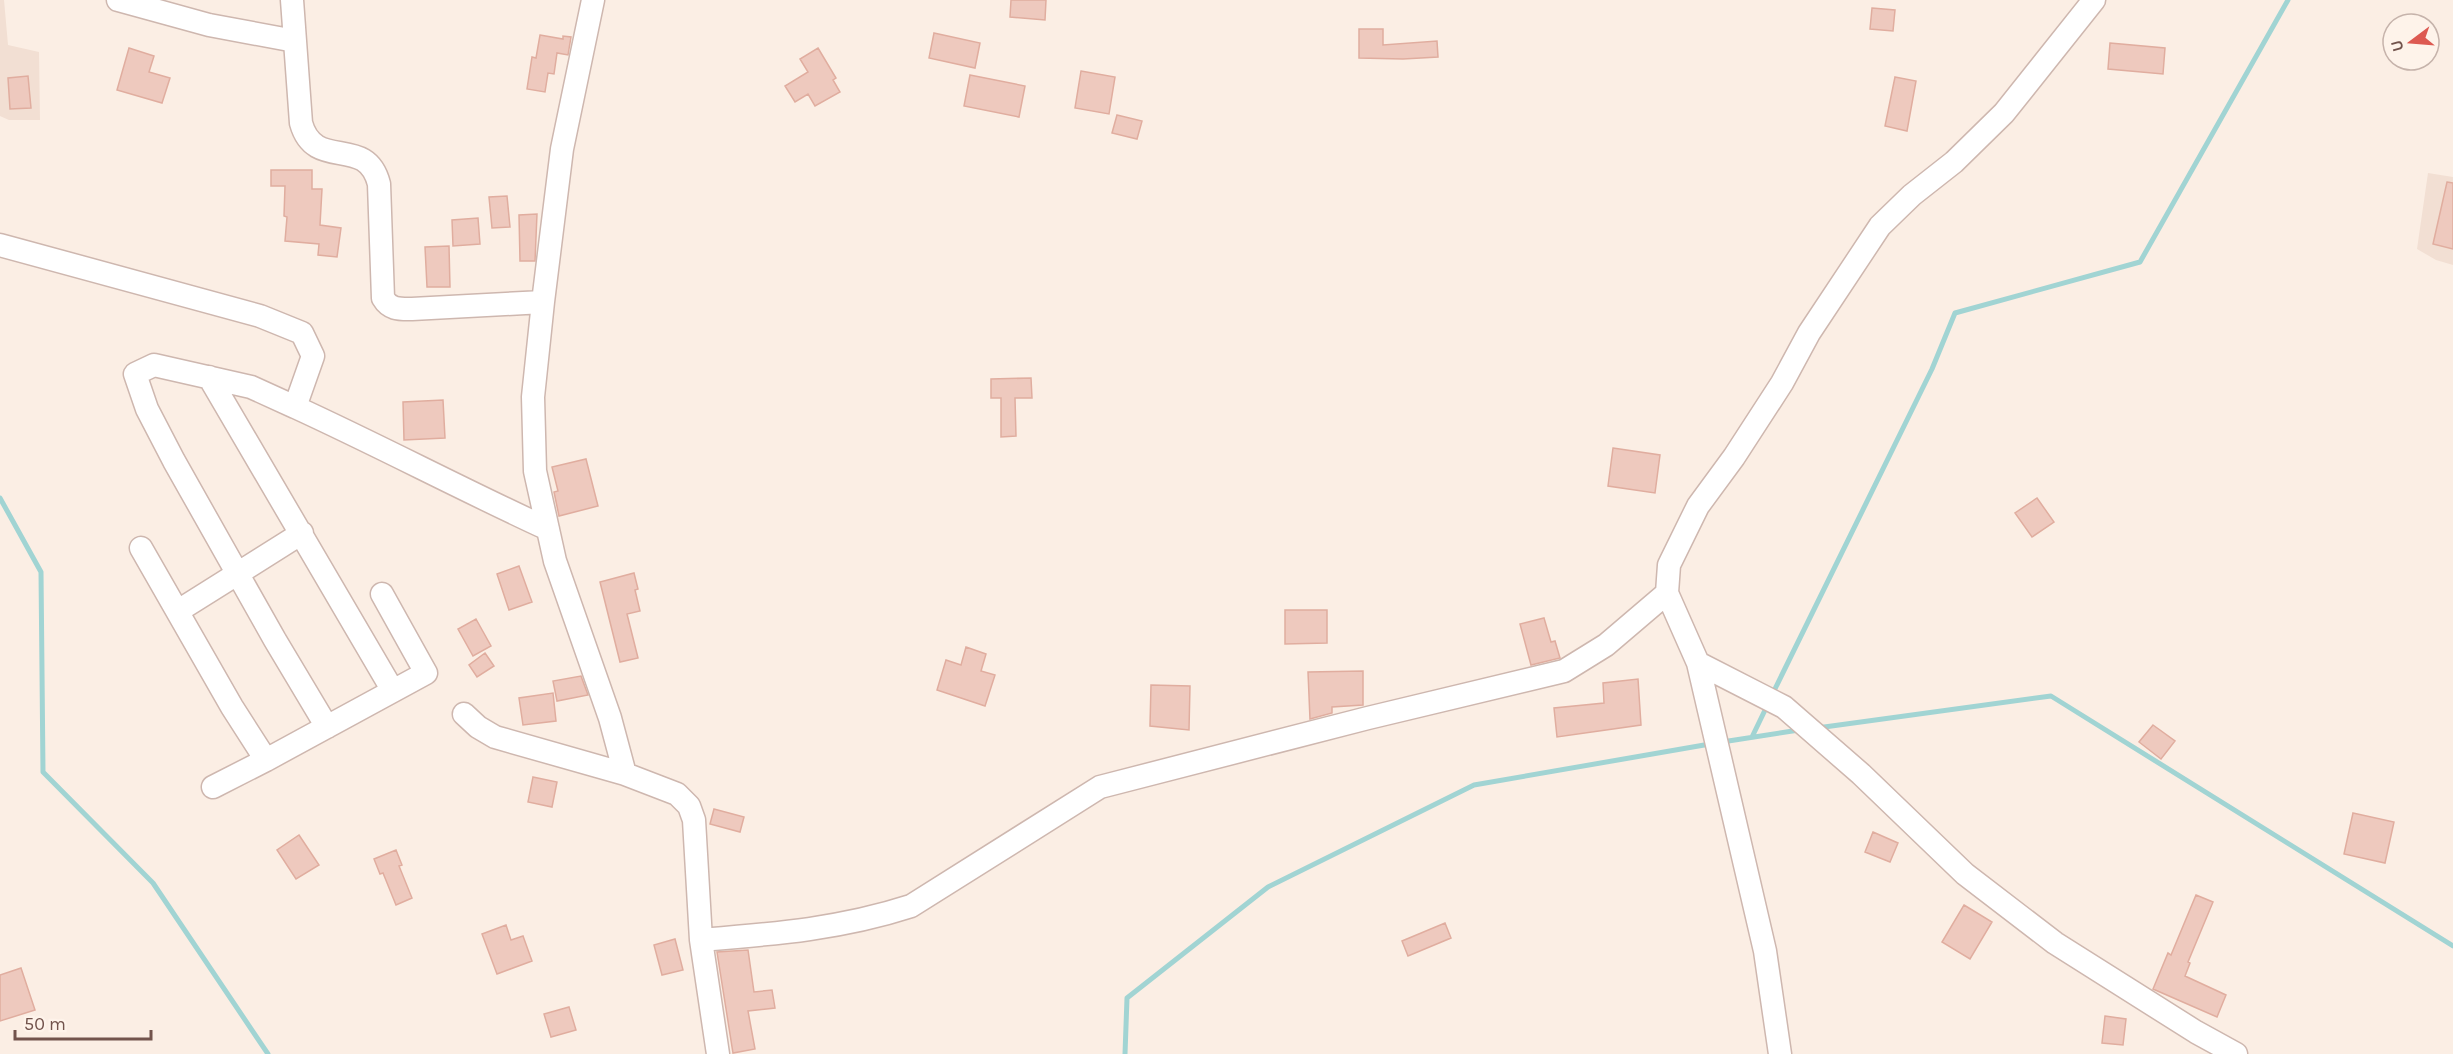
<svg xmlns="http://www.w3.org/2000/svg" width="2453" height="1054" viewBox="0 0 2453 1054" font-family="Karla,sans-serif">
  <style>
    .residential { fill: #f2dfd3 }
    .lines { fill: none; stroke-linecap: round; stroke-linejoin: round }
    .stream { stroke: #a1d4d3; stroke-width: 5 }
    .building { fill: #eec9be; stroke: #e0ad9f; stroke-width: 1.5 }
    .minor-casing { stroke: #ceb7af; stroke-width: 25 }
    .minor { stroke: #fff; stroke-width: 22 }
  </style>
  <rect width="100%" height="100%" fill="#fbeee4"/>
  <path class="residential" d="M0 0H4L8 45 39 52 40 120H9L0 116Z
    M2428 173 2453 177V265L2436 260 2417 249Z"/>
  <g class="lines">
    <path class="stream" d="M0 498 41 572 43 772 153 883 268 1054
      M1772 695 1932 369 1955 313 2140 262 2288 0
      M1817 728 2051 696 2453 946
      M1752 737 1767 706
      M1722 742 1799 730
      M1125 1054 1127 998 1268 887 1474 785 1710 744"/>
  </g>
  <path class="building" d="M1011 0H1046L1045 20 1010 17Z
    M1872 8 1895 10 1893 31 1870 29Z
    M1359 29H1383V45L1437 41 1438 57 1403 59 1359 58Z
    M934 33 980 43 975 68 929 58Z
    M540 35 563 39V36L571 37 568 55 557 53 554 74 548 73 545 92 527 89 532 57 536 58Z
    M2110 43 2165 48 2163 74 2108 69Z
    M129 48 154 56 149 72 170 78 162 103 117 90Z
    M818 48 836 78 833 80 840 92 815 106 808 94 795 102 785 86 808 72 800 59Z
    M1081 71 1115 77 1109 114 1075 108Z
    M970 75 1025 86 1019 117 964 106Z
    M28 76 31 108 10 109 8 78Z
    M1895 77 1916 81 1907 131 1885 126Z
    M1117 115 1142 121 1137 139 1112 133Z
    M271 170H312V189H322L320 225 341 228 337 257 318 255 319 244 285 241 287 217 284 216 285 186H271Z
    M2447 182 2453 183V249L2433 244Z
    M507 196 510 227 492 228 489 197Z
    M537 214 535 261H520L519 215Z
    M478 218 480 244 453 246 452 220Z
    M449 246 450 287H427L425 247Z
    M1031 378 1032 398H1015L1016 436 1001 437V398H991V379Z
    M443 400 445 438 404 440 403 402Z
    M1613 448 1660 455 1655 493 1608 486Z
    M586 459 598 506 559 516 554 492 558 491 552 467Z
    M2037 498 2054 522 2032 537 2015 513Z
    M519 566 532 602 509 610 497 574Z
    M634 573 638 589 635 590 640 611 627 614 638 658 620 662 600 582Z
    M1285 610H1327V643L1285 644Z
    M1544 618 1551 642 1555 641 1560 658 1531 665 1520 624Z
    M476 619 491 646 473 656 458 629Z
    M966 647 986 654 981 671 995 675 985 706 937 690 946 660 961 665Z
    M485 653 494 666 477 677 469 665Z
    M1363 671V705L1332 707V713L1310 719 1308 672Z
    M581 676 588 695 557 701 553 681Z
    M1638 679 1641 725 1557 737 1554 708 1604 703 1603 683Z
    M1151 685 1190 686 1189 730 1150 726Z
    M553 693 556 721 523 725 519 698Z
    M2153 725 2175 741 2161 759 2139 742Z
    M533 777 557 782 552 807 528 802Z
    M714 809 744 817 740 832 710 824Z
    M2353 813 2394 822 2385 863 2344 854Z
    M1873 832 1898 843 1890 862 1865 852Z
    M299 835 319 865 296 879 277 850Z
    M396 850 402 865 399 866 412 898 396 905 383 873 380 874 374 859Z
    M2196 895 2213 902 2188 962 2190 963 2185 976 2226 995 2217 1017 2153 989 2168 953 2171 955Z
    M1964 905 1992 922 1970 959 1942 942Z
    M1445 923 1451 938 1408 956 1402 941Z
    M506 925 511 940 523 936 532 961 497 974 482 934Z
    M675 939 683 970 662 975 654 945Z
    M748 950 754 992 772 990 775 1008 748 1011 755 1049 733 1053 717 952Z
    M21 968 35 1010 0 1021V975Z
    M569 1007 576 1030 551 1037 544 1014Z
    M2105 1016 2126 1019 2123 1045 2102 1043Z"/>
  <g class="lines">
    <g class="minor-casing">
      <path id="minor" d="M118 0 209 25 295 41
        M292 0 301 123C315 173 366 133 379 184L383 298C390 310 400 309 412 309L543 302
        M593 0 562 149 543 302 533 397 535 471 555 561 610 718 625 774 677 794 689 806 694 820 701 940C774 934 840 929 911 906L1100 787 1368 718 1564 671 1606 645 1667 593
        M2094 0 2004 113 1954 162 1912 195 1880 226 1809 333 1782 383 1734 457 1698 506 1669 565 1667 593 1698 663 1784 707 1861 774 1965 874 2055 943 2196 1032 2236 1054
        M0 245 260 316 302 333 313 356 295 407C380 446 463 490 548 529
        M209 377 393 691
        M295 407 251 387 154 365 135 374 147 409 174 461 275 640 327 727
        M141 548 232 707 266 760 426 673 382 594
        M178 611 302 533
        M1698 663 1765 951 1780 1054
        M464 714 478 727 495 737 625 774
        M213 787 266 760
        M701 940 718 1054"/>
    </g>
    <use href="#minor" class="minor"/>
  </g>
  <g transform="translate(2411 42) rotate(254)"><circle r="28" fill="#fef3ea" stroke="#c6b3ab" stroke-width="1.5"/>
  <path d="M0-4.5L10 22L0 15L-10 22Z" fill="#dd5951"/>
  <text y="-9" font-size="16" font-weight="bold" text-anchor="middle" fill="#72534c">U</text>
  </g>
  <path d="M15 1030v9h136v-9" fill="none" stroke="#72534c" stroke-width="3"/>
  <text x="24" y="1030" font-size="18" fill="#72534c" stroke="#fef3ea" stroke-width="4.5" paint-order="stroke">50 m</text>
</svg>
